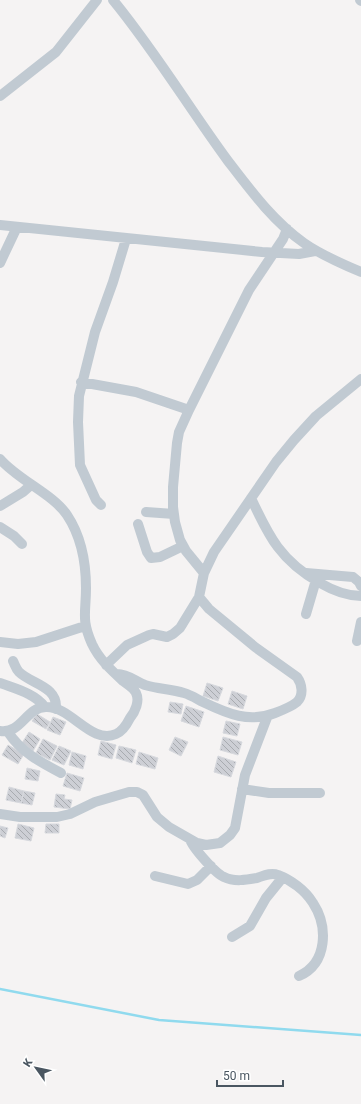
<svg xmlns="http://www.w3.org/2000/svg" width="361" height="1104" viewBox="0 0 361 1104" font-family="Roboto,sans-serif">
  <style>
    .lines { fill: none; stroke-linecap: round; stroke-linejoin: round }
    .stream { stroke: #90daee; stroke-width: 2.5 }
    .building { fill: url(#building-back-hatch); stroke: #d7d9de }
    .minor { stroke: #c1cad2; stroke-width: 10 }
  </style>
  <defs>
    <pattern id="building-back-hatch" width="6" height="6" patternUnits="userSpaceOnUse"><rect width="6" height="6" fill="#cdcfd5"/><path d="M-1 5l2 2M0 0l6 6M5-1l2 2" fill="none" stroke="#a8abb0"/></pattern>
  </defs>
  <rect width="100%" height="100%" fill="#f5f3f3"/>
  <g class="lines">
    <path class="stream" d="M0 989 159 1020 361 1035"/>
  </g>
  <path class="building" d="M207 683 223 688 218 701 203 696Z
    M232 691 247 696 243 709 228 704Z
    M170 702 183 704 181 714 168 712Z
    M186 706 204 712 199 727 181 721Z
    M37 714 50 722 46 729 32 721Z
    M53 717 66 722 60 735 47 730Z
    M226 721 240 724 237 736 223 733Z
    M29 732 40 739 33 751 22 743Z
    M175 737 188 742 181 756 169 750Z
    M223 737 242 742 238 755 220 750Z
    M43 739 57 746 50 760 36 753Z
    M101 741 116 745 112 759 98 755Z
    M8 745 24 754 18 764 2 755Z
    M59 746 71 751 64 765 52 760Z
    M119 746 136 750 132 763 116 758Z
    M72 752 86 756 83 769 69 765Z
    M139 752 158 758 155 769 136 764Z
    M218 756 236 762 231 777 214 772Z
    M27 768 40 771 38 781 25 779Z
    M67 773 84 778 80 791 63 786Z
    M9 787 24 791 21 803 6 800Z
    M24 791 35 793 32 805 21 803Z
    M56 794 65 795 64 799 72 800 70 809 54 807Z
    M18 824 34 828 31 841 15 838Z
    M46 824H59V833H45Z
    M0 826 8 828 5 838 0 836Z"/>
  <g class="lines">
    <path class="minor" d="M113 0C155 51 189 108 228 161 251 191 273 221 304 243 321 255 342 264 361 272
      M360 0 361 1
      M0 96 56 52 97 0
      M0 225 262 252 299 254 315 251
      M0 263 17 227
      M81 382 136 392 189 410
      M0 459C18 480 53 494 67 515 81 536 86 563 86 588 86 613 81 619 92 644 99 659 111 670 123 681 127 684 134 688 136 693 140 701 135 712 130 718 127 724 123 731 116 734 91 745 71 706 46 707 26 707 22 734 0 731
      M251 498C269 537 281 561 320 583 332 590 346 596 361 596
      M101 505 96 500 80 465 78 422 79 396 95 332 113 282 126 239
      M0 506 23 492 31 485
      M146 512 174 514
      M138 524 147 552 151 558 160 557 183 546
      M0 527 14 536 22 544
      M204 573 186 551 180 540 175 522 173 507V487L177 443 179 432 189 410 249 290 283 239 287 229
      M306 573 353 577 359 582 361 586
      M306 614 316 580
      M357 641 361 622
      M0 642 18 644 36 642 85 626
      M13 661C15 665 16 669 19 672 31 684 58 686 56 709
      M106 665 127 645 149 635 153 634 167 637 173 634 180 628 199 597 204 573 214 552 276 462 294 440 316 416 361 379
      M117 674C128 674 135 681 145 685 158 689 171 689 184 693 191 695 197 699 203 702 228 714 249 723 275 713 283 710 291 707 297 702 304 695 302 684 297 677L255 647 209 609 199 597
      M0 683C16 689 34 693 45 707
      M8 732C21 752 40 762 61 773
      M242 789 269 793H320
      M0 814 20 817H57L70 814 95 802 129 792H137L143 795 157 817 169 827 197 843 206 845 220 843 230 835 235 828 245 775 268 715
      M190 839C192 847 216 874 224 877 234 882 246 880 257 878 263 876 271 872 278 875 291 880 305 890 313 903 328 926 328 963 299 976
      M155 876 188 884 197 880 211 866
      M232 937 250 926 266 898 283 877"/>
  </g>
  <g transform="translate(36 1068) rotate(303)" stroke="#ffffff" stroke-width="3" paint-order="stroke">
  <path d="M0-3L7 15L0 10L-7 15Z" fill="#4a5661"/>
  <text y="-6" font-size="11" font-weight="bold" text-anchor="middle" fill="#4a5661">K</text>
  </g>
  <path d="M217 1080v6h66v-6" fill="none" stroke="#4a5661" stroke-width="2"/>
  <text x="223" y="1080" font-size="12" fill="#4a5661" stroke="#ffffff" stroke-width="3" paint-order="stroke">50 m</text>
</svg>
